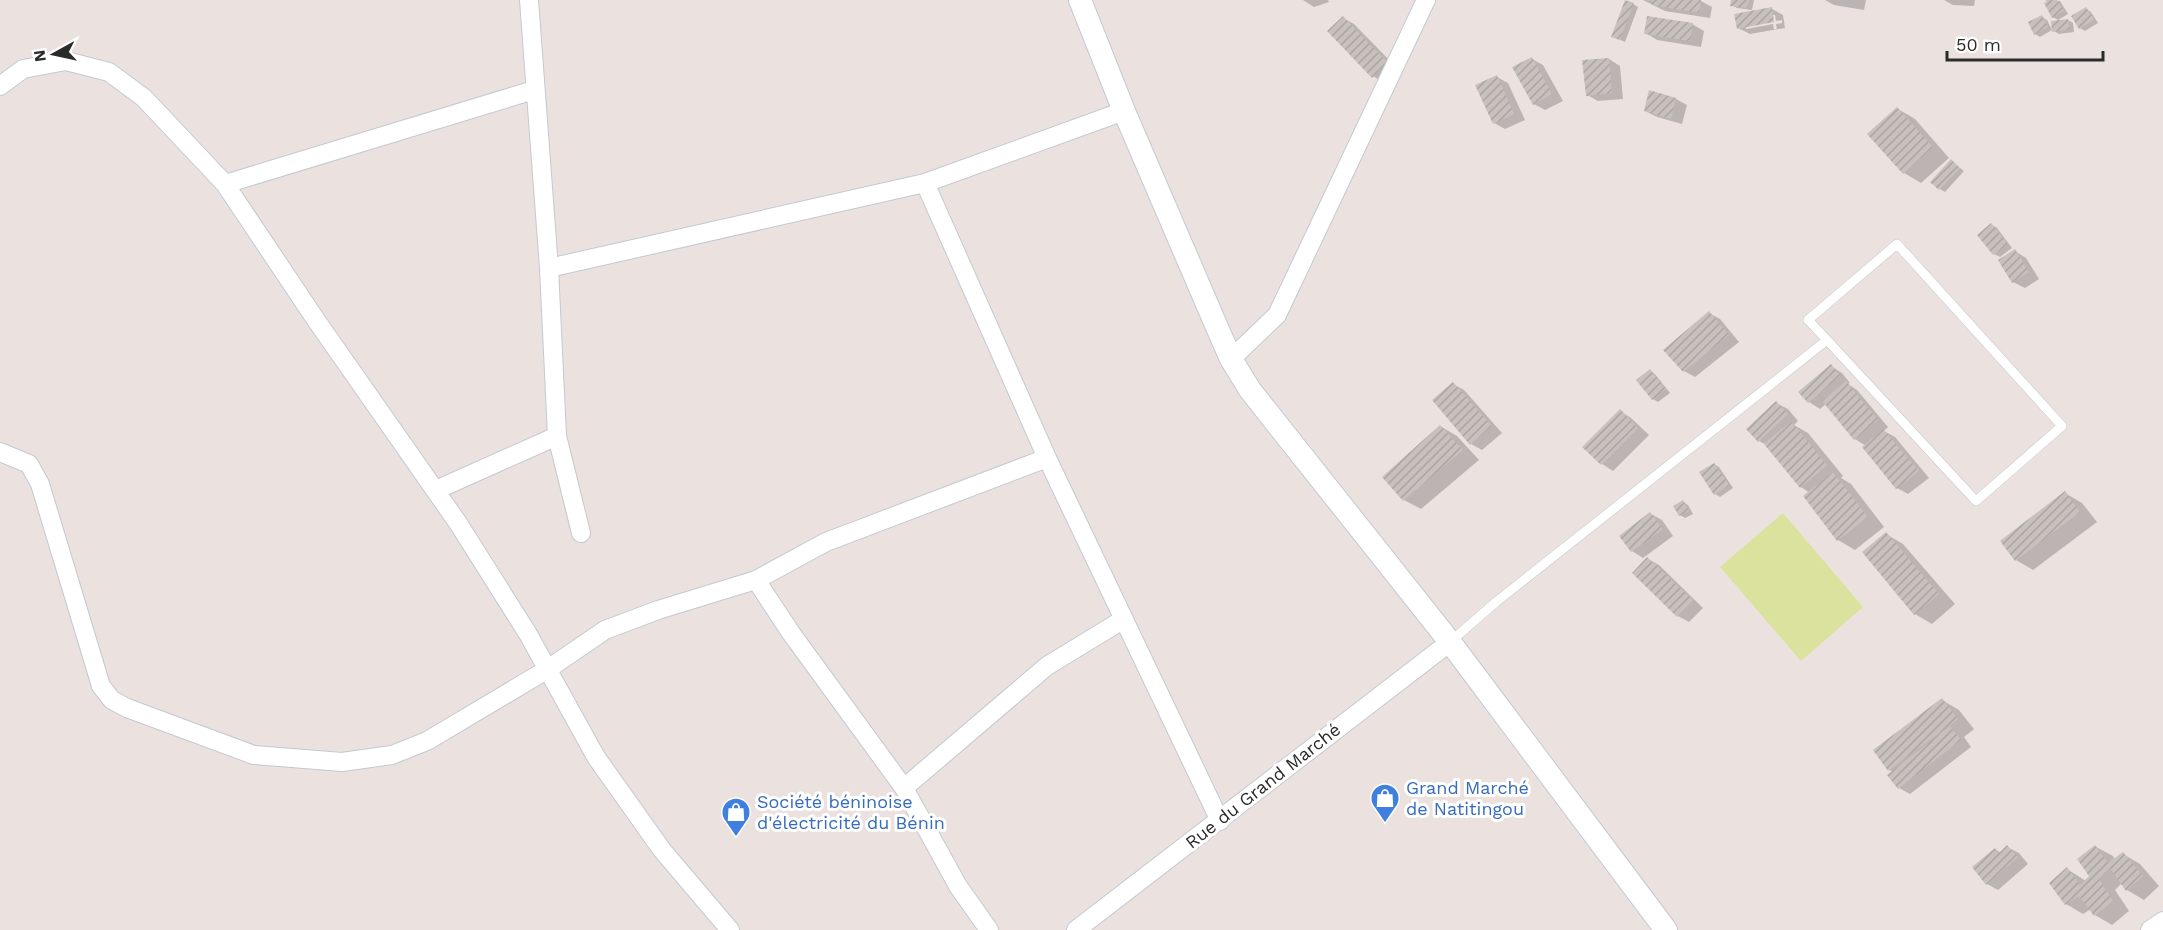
<svg xmlns="http://www.w3.org/2000/svg" width="2163" height="930" viewBox="0 0 2163 930" font-family="'Work Sans',sans-serif">
  <style>
    .pitch { fill: #dae29e }
    .shadow { fill: #0003; fill-rule: evenodd }
    .building { fill: url(#building-hatch) }
    .lines { fill: none; stroke-linecap: round; stroke-linejoin: round }
    .service-casing { stroke: #c3c9d0; stroke-width: 10 }
    .minor-casing { stroke: #c3c9d0; stroke-width: 20 }
    .tertiary-casing { stroke: #c3c9d0; stroke-width: 24 }
    .service { stroke: #fff; stroke-width: 9 }
    .minor { stroke: #fff; stroke-width: 18 }
    .tertiary { stroke: #fff; stroke-width: 22 }
    .labels { text-anchor: middle; stroke-width: 6; stroke-linejoin: round; paint-order: stroke }
    .street-label { font-size: 18px; fill: #2b2b2b; stroke: #fff }
    .shop-label { font-size: 18px; fill: #366cbe; stroke: #fff; text-anchor: start }
  </style>
  <defs>
    <pattern id="building-hatch" width="6" height="6" patternUnits="userSpaceOnUse" patternTransform="scale(1.5)"><rect width="6" height="6" fill="#c7c0bd"/><path d="M-1 1l2-2M0 6l6-6M5 7l2-2" fill="none" stroke="#aba5a3"/></pattern>
  </defs>
  <rect width="100%" height="100%" fill="#ebe2df"/>
  <path class="pitch" d="M1783 513 1863 607 1801 661 1720 567Z"/>
  <path class="shadow" d="M1303 0H1328L1329 2 1314 7Z
    M1643 0 1701 1 1712 7 1710 18 1665 11Z
    M1732 0H1754L1752 10 1737 8 1732 5Z
    M1825 0H1866L1864 10 1834 5Z
    M1944 0H1975L1974 6 1953 5Z
    M2045 0 2060 1 2068 14 2058 20 2053 17 2049 2Z
    M1633 4 1638 7 1625 42 1618 39Z
    M1772 9 1783 15 1785 28 1750 34 1738 28ZM1772 15H1775L1776 21 1782 20V23L1776 24 1777 30H1774L1773 24 1746 29V26Z
    M2086 9 2091 12 2098 23 2085 31 2080 28Z
    M2042 17 2047 20 2052 30 2040 37 2035 34Z
    M1343 18 1354 24 1398 69 1384 83 1373 76Z
    M2068 20 2073 23 2074 32 2059 34 2054 31Z
    M1692 24 1704 31 1701 47 1657 40 1646 33Z
    M1532 59 1543 65 1563 101 1545 110 1534 104Z
    M1609 59 1620 66 1623 99 1598 101 1587 95Z
    M1497 77 1508 83 1525 120 1505 129 1494 123Z
    M1650 92 1676 99 1687 105 1682 124 1657 117 1645 111Z
    M1898 109 1915 119 1949 158 1921 183 1904 173Z
    M1951 161 1964 171 1945 192 1940 189Z
    M1992 225 1997 228 2012 248 2000 257 1994 254 1979 235Z
    M2015 251 2026 258 2039 279 2025 288 2013 282Z
    M1709 313 1720 319 1739 342 1695 377 1684 371Z
    M1831 366 1842 373 1850 383 1848 384 1857 390 1888 427 1884 431 1895 437 1929 478 1908 494 1897 488 1866 446 1855 439 1826 404 1820 409 1809 402 1800 393Z
    M1650 371 1655 374 1670 393 1658 402 1653 399Z
    M1453 384 1464 390 1502 433 1482 450 1471 444Z
    M1776 403 1788 409 1798 421 1794 425 1808 433 1843 476 1841 478 1851 484 1884 527 1855 550 1838 540 1805 496 1810 493 1801 487 1767 445 1759 441Z
    M1620 411 1631 418 1649 435 1613 471 1602 464 1584 447Z
    M1440 426 1457 436 1479 460 1421 509 1404 500Z
    M1714 464 1719 467 1733 488 1720 497 1715 494Z
    M2065 493 2082 503 2097 522 2033 570 2016 560Z
    M1683 502 1688 505 1693 514 1685 518 1680 515Z
    M1651 514 1662 520 1673 536 1643 558 1632 551Z
    M1886 534 1903 544 1955 604 1932 624 1915 614Z
    M1648 559 1659 565 1703 608 1689 622 1678 616Z
    M1942 700 1959 710 1974 729 1964 737 1971 747 1910 794 1899 788 1893 772 1889 770Z
    M2007 847 2019 853 2028 864 1998 890 1987 884 1995 849 2001 853Z
    M2096 847 2113 856 2115 860 2123 854 2140 864 2159 886 2144 900 2127 890 2122 883 2115 890 2129 911 2112 925 2095 915 2091 909 2083 914 2066 904 2067 869 2086 881 2091 876Z"/>
  <path class="building" d="M1625 0 1634 3 1620 40 1611 37Z
    M1652 0H1701L1699 13 1652 5Z
    M1731 0H1749L1747 8 1730 6Z
    M2049 0H2057L2064 11 2052 18 2044 3Z
    M1772 7 1774 22 1737 29 1734 14Z
    M2086 7 2094 20 2079 29 2071 16Z
    M2042 15 2048 27 2034 35 2028 22Z
    M1343 16 1387 62 1372 78 1327 31Z
    M1647 16 1693 23 1690 41 1644 34Z
    M2068 19 2070 29 2052 32 2051 21Z
    M1532 57 1552 94 1533 105 1512 67Z
    M1609 58 1612 93 1586 96 1582 60Z
    M1497 75 1514 114 1493 124 1475 85Z
    M1649 90 1676 98 1671 119 1644 111Z
    M1897 107 1933 147 1903 174 1867 134Z
    M1951 159 1960 168 1939 190 1930 182Z
    M1991 223 2008 244 1993 255 1977 235Z
    M2015 249 2029 272 2012 283 1998 260Z
    M1709 311 1729 335 1683 372 1663 350Z
    M1831 364 1840 376 1808 403 1798 392Z
    M1650 369 1666 389 1652 400 1636 380Z
    M1846 381 1878 420 1854 440 1822 401Z
    M1453 382 1492 426 1470 445 1432 400Z
    M1776 401 1788 414 1758 442 1746 429Z
    M1620 409 1638 428 1601 465 1582 447Z
    M1791 421 1827 465 1800 488 1764 444Z
    M1440 425 1463 450 1403 501 1382 477Z
    M1883 429 1919 471 1896 489 1862 447Z
    M1714 463 1729 485 1714 495 1699 472Z
    M1833 472 1868 517 1837 541 1803 496Z
    M2065 491 2080 512 2015 561 2000 541Z
    M1683 500 1689 511 1679 516 1673 506Z
    M1650 512 1663 529 1631 552 1619 536Z
    M1886 532 1939 594 1914 615 1862 552Z
    M1647 557 1693 600 1677 617 1632 573Z
    M1942 698 1958 719 1888 771 1873 750Z
    M1950 726 1961 740 1898 789 1887 775Z
    M2007 845 2018 857 1986 885 1972 867 1995 848 1998 854Z
    M2095 845 2108 863 2123 852 2143 876 2126 891 2110 868 2099 879 2113 901 2094 916 2079 896 2065 905 2049 883 2067 867 2080 885 2089 876 2077 859Z"/>
  <g class="lines">
    <g class="service-casing">
      <path id="service" d="M1450 642 1496 602 1827 340 1976 501 2062 426 1897 244 1808 320 1827 340"/>
    </g>
    <g class="minor-casing">
      <path id="minor" d="M529 0 549 268 557 436 581 533
        M0 86 23 69 66 61 109 72 144 98 225 184 316 320 458 523 528 634 596 757 662 850 730 930
        M925 183 1047 458 1220 821
        M225 184 534 90
        M549 268 925 183 1124 111
        M1231 359 1277 315 1426 0
        M0 452 29 464 40 484 101 686 112 700 127 708 254 755 342 762 392 755 427 741 548 669 605 630 658 610 756 580 791 633 904 788 958 886 989 930
        M436 490 557 436
        M756 580 826 542 1047 458
        M904 788 1047 666 1124 619
        M1076 930 1450 642
        M2150 930 2163 921"/>
    </g>
    <g class="tertiary-casing">
      <path id="tertiary" d="M1080 0 1124 111 1216 325 1231 359 1250 390 1450 642 1666 930"/>
    </g>
    <use href="#service" class="service"/>
    <use href="#minor" class="minor"/>
    <use href="#tertiary" class="tertiary"/>
  </g>
  <defs>
    <g id="shop-pin" transform="scale(1.5)"><path d="M0 17L-7.5 6A9.5 9.5 0 1 1 7.5 6Z" fill="#3f7fe0" stroke="#fff"/><path d="M-5-2.5h2.3a2.7 3.5 0 0 1 5.4 0H5L5.5 6h-11ZM-1.5-2.5h3a1.5 2.3 0 0 0-3 0Z" fill="#fff"/></g>
  </defs>
  <g fill-rule="evenodd">
    <use href="#shop-pin" x="1385" y="798"/>
    <use href="#shop-pin" x="736" y="812"/>
  </g>
  <g class="labels">
    <g class="street-label">
      <text transform="translate(1263 786) rotate(-38)" y="6">Rue du Grand Marché</text>
    </g>
    <g class="shop-label">
      <text x="1406" y="794">Grand Marché<tspan x="1406" dy="21">de Natitingou</tspan></text>
      <text x="757" y="808">Société béninoise<tspan x="757" dy="21">d'électricité du Bénin</tspan></text>
    </g>
  </g>
  <g transform="translate(54 54) rotate(262)" stroke="#ffffff" stroke-width="4.5" paint-order="stroke">
  <path d="M0-4.5L10 22L0 15L-10 22Z" fill="#2b2b2b"/>
  <text y="-9" font-size="16" font-weight="bold" text-anchor="middle" fill="#2b2b2b">N</text>
  </g>
  <path d="M1947 51v9h156v-9" fill="none" stroke="#2b2b2b" stroke-width="3"/>
  <text x="1956" y="51" font-size="18" fill="#2b2b2b" stroke="#ffffff" stroke-width="4.5" paint-order="stroke">50 m</text>
</svg>
